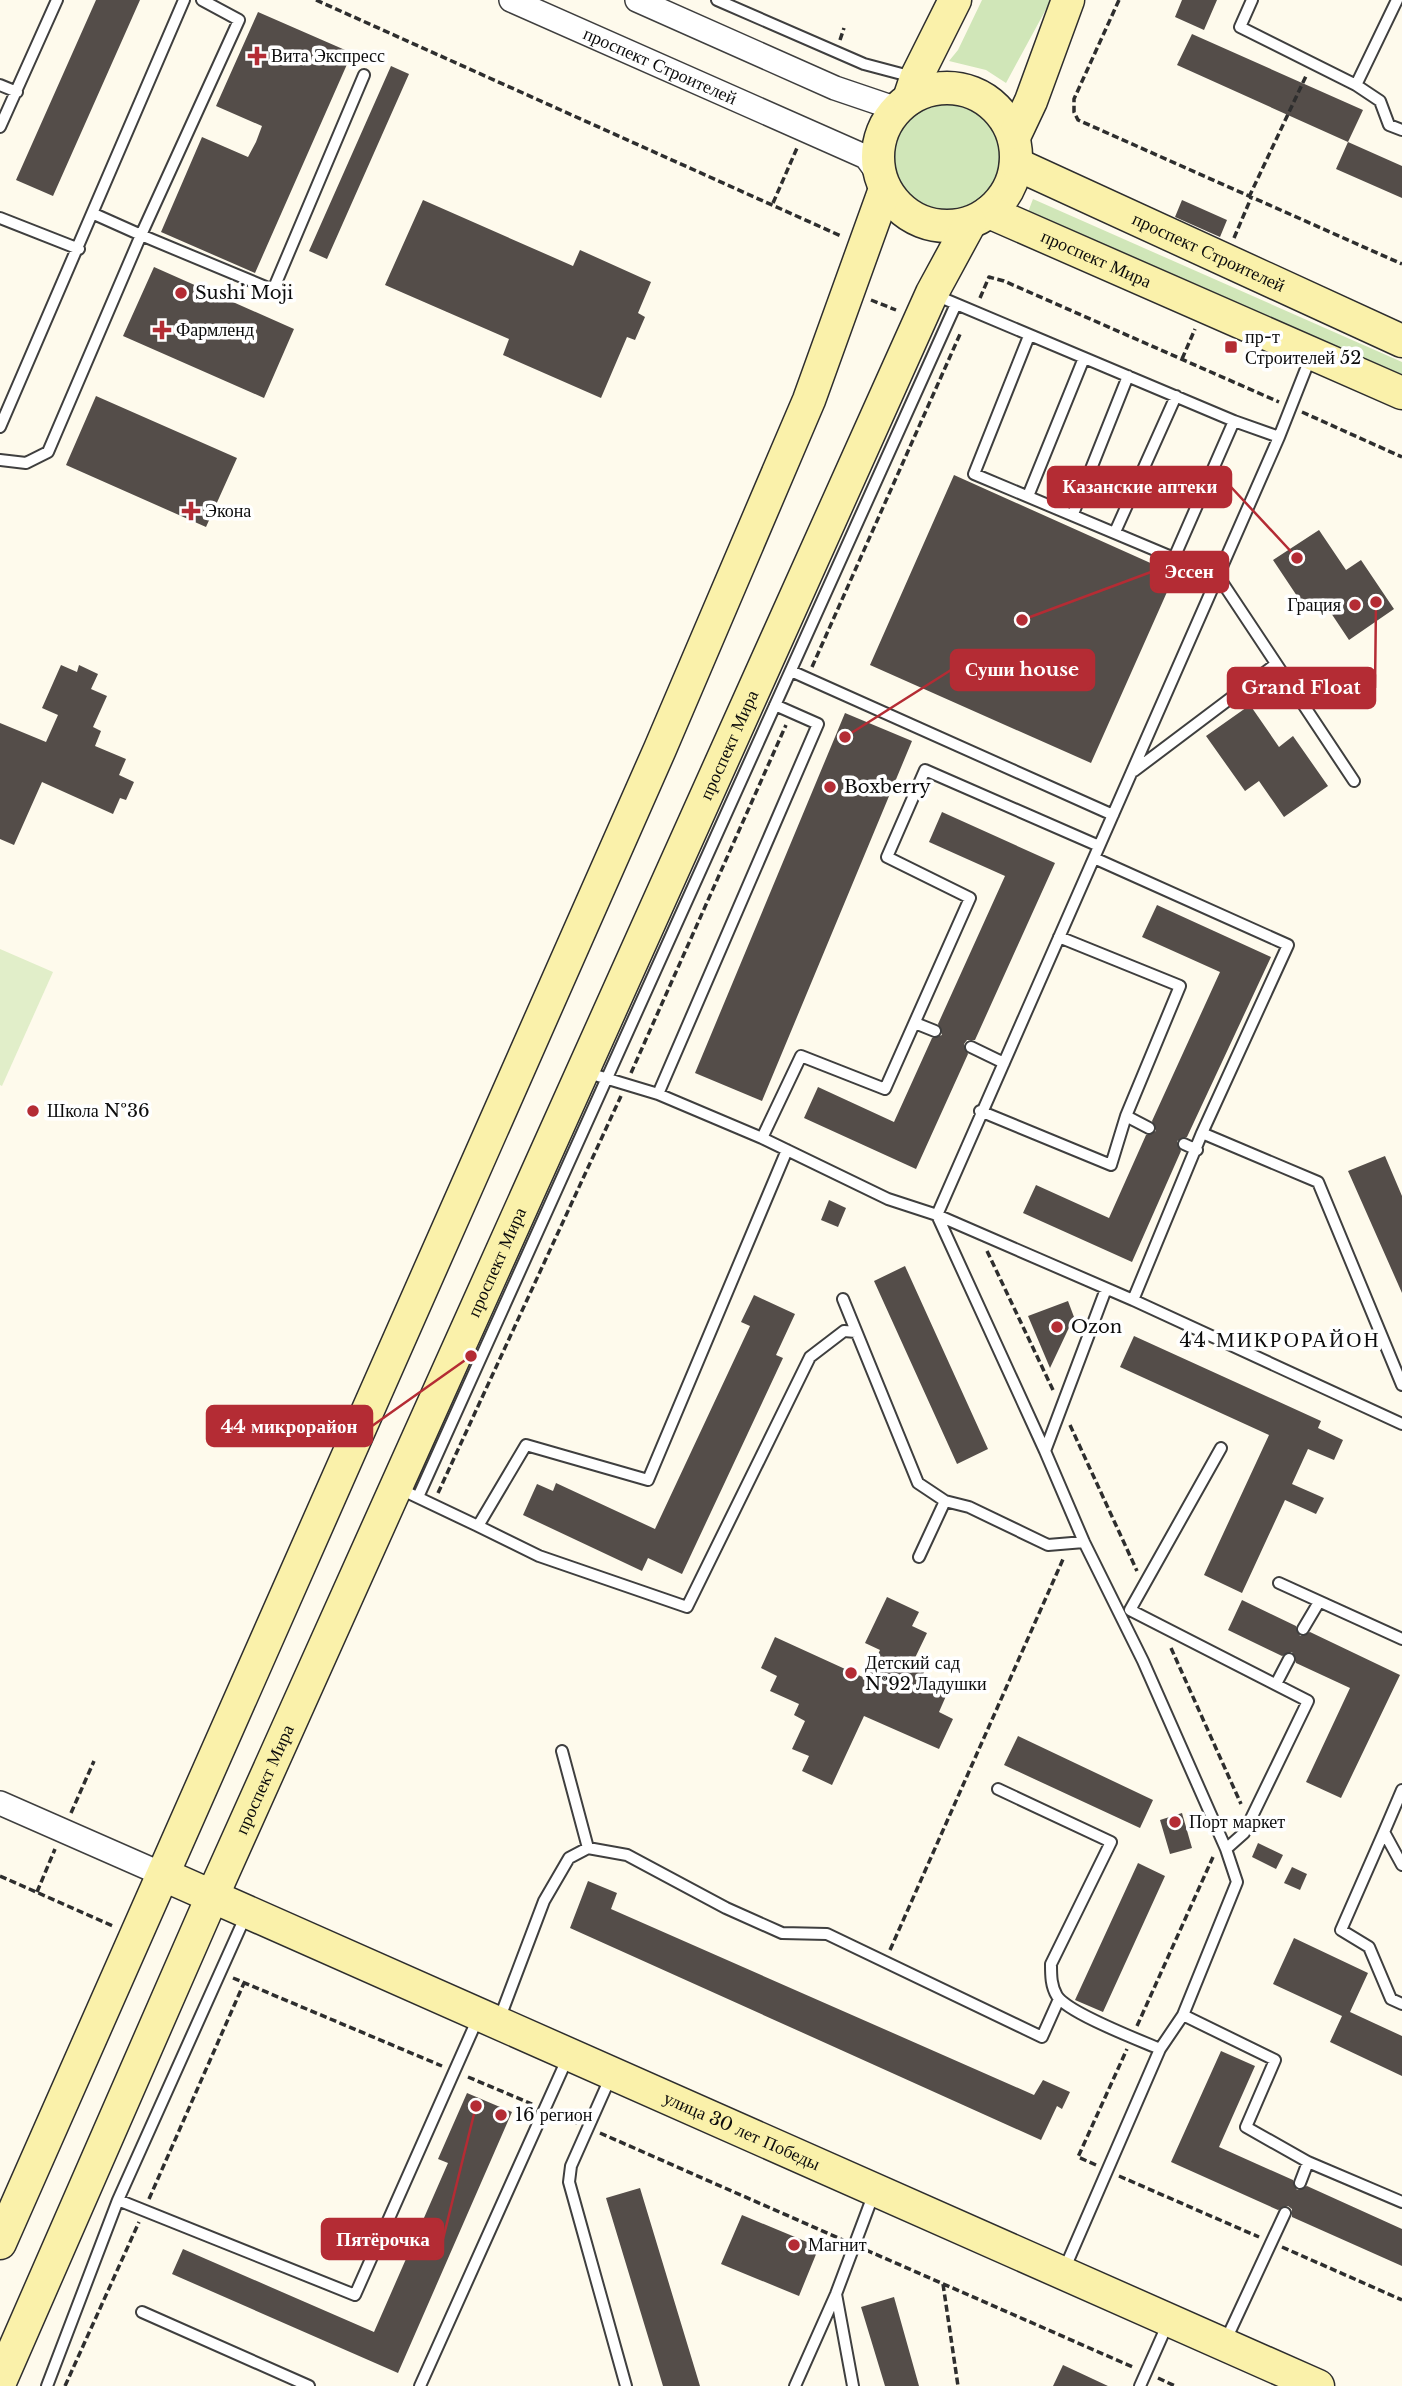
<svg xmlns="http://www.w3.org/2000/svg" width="1402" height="2386" viewBox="0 0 1402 2386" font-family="'Libre Baskerville',serif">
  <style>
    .green { fill: #d0e6b8 }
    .pitch { fill: #e1eec9 }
    .building { fill: #544d49 }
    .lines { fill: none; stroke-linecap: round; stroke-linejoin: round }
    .lane-casing { stroke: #3f3f3f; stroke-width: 14 }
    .street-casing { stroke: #3f3f3f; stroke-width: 26 }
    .secondary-casing { stroke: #2e2e2e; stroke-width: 35 }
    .path { stroke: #2e2e2e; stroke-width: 3.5; stroke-dasharray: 7 3.5; stroke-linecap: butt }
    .lane { stroke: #fff; stroke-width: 10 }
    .street { stroke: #fff; stroke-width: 23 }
    .secondary { stroke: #faf1aa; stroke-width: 32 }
    .poi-dot { fill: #b42c34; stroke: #fff; stroke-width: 2.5 }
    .labels { text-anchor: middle; stroke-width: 7; stroke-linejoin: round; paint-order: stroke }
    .poi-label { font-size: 18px; fill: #0c0c0c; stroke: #fff; text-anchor: start }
    .street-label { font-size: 18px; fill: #0c0c0c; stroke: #fff }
    .quarter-label { font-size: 21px; letter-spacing: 2px; fill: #0c0c0c; stroke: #fff }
    .leader { fill: none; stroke: #b42c34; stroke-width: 2.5 }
    .callout-dot { fill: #b42c34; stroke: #fff; stroke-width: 2.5 }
    .callout { fill: #b42c34; stroke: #b42c34; stroke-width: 2.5 }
    .callout-label { font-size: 19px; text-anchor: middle; font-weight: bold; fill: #fff }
  </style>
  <rect width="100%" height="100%" fill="#fefaec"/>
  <path class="green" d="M982 0H1051L1006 83 986 70 949 61 958 50Z
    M894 156a54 54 0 1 1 108 0a54 54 0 1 1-108 0Z
    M1033 199 1402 362V377L1028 212Z"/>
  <path class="pitch" d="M0 949 53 972 2 1086 0 1085Z"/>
  <path class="building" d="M96 0H140L53 196 16 180Z
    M1182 0H1217L1204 30 1175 17Z
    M258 12 352 53 255 273 161 232 202 137 248 157 256 142 262 126 216 106Z
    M1192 34 1363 110 1348 142 1177 65Z
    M391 66 409 74 327 259 309 251Z
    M1348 142 1402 166V198L1336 169Z
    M423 200 573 266 580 250 651 282 638 313 645 317 635 340 627 337 601 398 503 355 509 339 385 285Z
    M1182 200 1227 220 1220 237 1175 217Z
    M154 267 294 329 264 398 123 336Z
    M96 396 237 458 206 527 66 465Z
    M954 475 1175 574 1091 763 870 665Z
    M1319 530 1346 570 1361 560 1394 609 1349 640 1325 604 1309 614 1273 560Z
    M61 665 77 672 79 665 98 674 91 689 107 696 93 727 101 731 95 746 126 759 119 775 134 782 126 800 120 798 113 814 42 782 14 845 0 839V723L46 742 58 715 42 708Z
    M1250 705 1279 747 1293 736 1328 786 1284 817 1259 781 1245 791 1206 736Z
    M845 713 912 741 762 1101 695 1073Z
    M942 812 1055 863 975 1040H967L964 1044 968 1054 916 1169 804 1118 818 1087 894 1122 932 1038 942 1035 938 1024 1005 876 929 842Z
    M1157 905 1271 957 1187 1137 1177 1141 1181 1151 1132 1262 1023 1213 1036 1185 1109 1218 1146 1135 1156 1131 1152 1121 1220 972 1142 937Z
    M1385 1156 1402 1196V1293L1348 1171Z
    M829 1200 846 1208 838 1227 821 1220Z
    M905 1266 988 1449 957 1464 874 1281Z
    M754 1295 795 1314 776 1355 783 1358 682 1574 648 1558 642 1571 523 1515 537 1484 553 1491 556 1483 655 1529 750 1326 741 1322Z
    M1068 1301 1074 1317 1050 1368 1028 1316Z
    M1134 1336 1321 1421 1318 1428 1343 1440 1334 1460 1308 1449 1292 1484 1324 1498 1316 1514 1285 1500 1242 1593 1204 1575 1269 1435 1120 1367Z
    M887 1597 919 1612 912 1626 927 1633 914 1660 927 1666 919 1683 946 1696 939 1712 953 1719 939 1749 864 1716 832 1785 802 1771 809 1756 792 1749 805 1721 794 1715 799 1704 770 1691 777 1676 761 1668 775 1637 867 1679 880 1650 865 1643Z
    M1242 1600 1296 1626 1300 1636 1310 1632 1400 1675 1341 1798 1306 1782 1350 1688 1296 1663 1292 1652 1282 1656 1228 1630Z
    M1018 1736 1153 1800 1140 1828 1004 1765Z
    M1182 1813 1192 1848 1170 1854 1160 1820Z
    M1258 1843 1283 1855 1276 1869 1252 1857Z
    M1138 1863 1165 1876 1103 2012 1075 2000Z
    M1292 1867 1307 1874 1300 1890 1284 1883Z
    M588 1881 617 1893 611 1909 1034 2095 1043 2080 1070 2092 1062 2109 1057 2106 1041 2140 570 1928Z
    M1294 1938 1368 1973 1350 2012 1402 2036V2076L1330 2042 1342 2016 1273 1984Z
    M1221 2051 1255 2066 1219 2147 1293 2180 1297 2190 1307 2186 1402 2229V2266L1292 2217V2209L1288 2206 1278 2210 1171 2162Z
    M467 2093 512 2112 398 2373 172 2274 183 2249 374 2332 448 2163 438 2159Z
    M640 2188 700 2386H663L606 2198Z
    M742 2215 819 2247 799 2296 721 2264Z
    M894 2297 919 2386H885L861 2307Z
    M1063 2365 1108 2386H1053Z"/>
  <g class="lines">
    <g class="lane-casing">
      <path id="lane" d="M717 0 864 64 913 77
        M1252 0 1240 27 1356 85
        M1397 0 1356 85 1380 101 1389 125 1402 130
        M0 85 17 92
        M0 127 57 0
        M94 214 141 235 239 20 202 0
        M0 218 79 249
        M935 295 1234 421 1174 558 974 474 1029 336
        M1234 421 1279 437
        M0 427 184 0
        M0 460 26 463 48 452 141 235 273 290 364 75
        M1028 496 1084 358
        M1073 514 1128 376
        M1115 532 1176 396
        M1218 576 1354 781
        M791 671 1113 815
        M1134 771 1276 664
        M1094 858 1288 945 1202 1133 1133 1300
        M915 1023 935 1031
        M971 1047 1004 1063
        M585 1072 658 1094 762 1138 888 1199 937 1215 1133 1300 1402 1424
        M658 1094 818 724 775 705
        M980 1111 1111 1165 1126 1116 1180 986 1059 937
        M1126 1116 1149 1128
        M1202 1133 1318 1182 1402 1385
        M762 1138 801 1056 885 1089 970 898 887 857 925 770 1099 846
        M1184 1144 1197 1150
        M787 1150 648 1480 526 1445 478 1526 539 1556 687 1607 810 1357 844 1331 856 1332
        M843 1299 918 1483 945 1501 969 1507 1048 1545 1084 1542
        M1221 1448 1130 1610 1308 1701 1244 1833 1226 1849
        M1045 1451 1106 1289
        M398 1488 478 1526
        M418 1497 956 304
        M919 1557 945 1501
        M1279 1583 1402 1639
        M1303 1629 1319 1602
        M1276 1684 1289 1659
        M562 1751 588 1848
        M998 1789 1111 1842 1051 1964C1051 1976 1051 1986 1057 1996 1068 2013 1139 2040 1160 2049
        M1402 1790 1384 1832 1402 1865
        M1384 1832 1341 1930 1369 1947 1391 1999 1402 2004
        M1183 2015 1275 2060 1246 2127 1308 2162 1402 2202
        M499 2020 544 1901 569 1858 588 1848 627 1855 726 1908 782 1933 827 1934 1042 2037 1059 1999
        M611 2076 571 2166 569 2182 626 2386
        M1300 2183 1308 2162
        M118 2200 355 2295 478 2018
        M1064 2270 1160 2049 1183 2015 1237 1882 1226 1849 1143 1661 1084 1542 1045 1451 937 1215 1279 437 1311 356
        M836 2294 853 2386
        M142 2312 309 2386
        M1225 2342 1285 2213
        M47 2386 118 2200 246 1915
        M420 2386 568 2057
        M795 2386 836 2294 874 2193
        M1140 2386 1168 2323"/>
    </g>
    <g class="street-casing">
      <g id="street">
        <path id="s1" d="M511 0 866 157 879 175"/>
        <path d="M637 0 835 88 897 109"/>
        <path d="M0 1803 164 1875"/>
      </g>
    </g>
    <g class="secondary-casing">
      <g id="secondary">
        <circle cx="947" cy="157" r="69"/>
        <path d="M909 99 916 78 955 0"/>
        <path d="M1014 137 1031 101 1068 0"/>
        <path id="s2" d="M1016 164 1402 341"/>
        <path id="s3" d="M989 212 1402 393"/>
        <path id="s4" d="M164 1875 1318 2386"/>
        <path d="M0 2243 660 749 809 400 885 189"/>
        <path id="s5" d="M0 2382 212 1897 932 293 970 223"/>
      </g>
    </g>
    <path class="path" d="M316 0 841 236
      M1119 0 1074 99V112L1078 120 1402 264
      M840 40 844 28
      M1249 197 1306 76
      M773 203 797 148
      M1234 238 1251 198
      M980 298 989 277 1004 281 1279 402
      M871 300 896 310
      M1182 359 1195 329
      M1302 412 1402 457
      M812 667 961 332
      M631 1073 786 725
      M987 1251 1053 1390
      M1070 1425 1137 1571
      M438 1493 621 1096
      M1171 1648 1241 1804
      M71 1813 94 1761
      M0 1876 113 1926
      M37 1892 55 1849
      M890 1950 1064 1557
      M233 1978 442 2066
      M1137 2026 1213 1857
      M468 2077 532 2104
      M555 2114 577 2123
      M600 2133 843 2240
      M1096 2165 1078 2157 1127 2049
      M1119 2176 1259 2237
      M149 2199 244 1983
      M1282 2247 1402 2300
      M866 2250 1135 2368
      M943 2284 958 2386
      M1158 2378 1175 2386
      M65 2386 139 2222"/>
    <use href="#lane" class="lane"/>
    <use href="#street" class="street"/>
    <use href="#secondary" class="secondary"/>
  </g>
  <g class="poi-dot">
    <path d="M253.5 45.5h7v7h7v7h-7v7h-7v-7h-7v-7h7z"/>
    <circle cx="181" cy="293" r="7"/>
    <path d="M158.5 319.5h7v7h7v7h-7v7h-7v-7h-7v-7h7z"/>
    <rect x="1224" y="340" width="14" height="14" rx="3.5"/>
    <path d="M187.5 500.5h7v7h7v7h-7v7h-7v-7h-7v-7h7z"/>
    <circle cx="1355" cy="605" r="7"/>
    <circle cx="830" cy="787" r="7"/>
    <circle cx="33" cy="1111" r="7"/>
    <circle cx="1057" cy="1327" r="7"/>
    <circle cx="851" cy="1673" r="7"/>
    <circle cx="1175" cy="1822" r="7"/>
    <circle cx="501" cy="2115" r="7"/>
    <circle cx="794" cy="2245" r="7"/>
  </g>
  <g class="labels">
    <g class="poi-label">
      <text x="271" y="62">Вита Экспресс</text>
      <text x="195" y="299">Sushi Moji</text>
      <text x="176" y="336">Фармленд</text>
      <text x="1245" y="343">пр-т<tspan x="1245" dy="21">Строителей 52</tspan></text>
      <text x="205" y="517">Экона</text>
      <text x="1341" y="611" text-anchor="end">Грация</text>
      <text x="844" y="793">Boxberry</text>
      <text x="47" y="1117">Школа №36</text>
      <text x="1071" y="1333">Ozon</text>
      <text x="865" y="1669">Детский сад<tspan x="865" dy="21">№92 Ладушки</tspan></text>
      <text x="1189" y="1828">Порт маркет</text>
      <text x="515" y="2121">16 регион</text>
      <text x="808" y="2251">Магнит</text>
    </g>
    <g class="street-label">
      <text dy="6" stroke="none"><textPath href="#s1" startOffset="163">проспект Строителей</textPath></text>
      <text dy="6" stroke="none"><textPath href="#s2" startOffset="212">проспект Строителей</textPath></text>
      <text dy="6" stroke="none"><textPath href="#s3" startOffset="117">проспект Мира</textPath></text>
      <text dy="6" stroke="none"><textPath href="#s5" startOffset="1792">проспект Мира</textPath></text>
      <text dy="6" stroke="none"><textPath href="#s5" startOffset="1225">проспект Мира</textPath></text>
      <text dy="6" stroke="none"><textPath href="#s5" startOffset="658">проспект Мира</textPath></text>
      <text dy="6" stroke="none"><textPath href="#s4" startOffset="632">улица 30 лет Победы</textPath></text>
    </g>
    <g class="quarter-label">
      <text x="1280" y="1347">44 МИКРОРАЙОН</text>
    </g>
  </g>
  <path class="leader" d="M1297 558L1231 487M1022 620L1151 572M845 737L951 670M1376 602L1375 688M471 1356L372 1426M476 2106L443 2239"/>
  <g class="callout-dot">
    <circle cx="1297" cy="558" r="7"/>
    <circle cx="1022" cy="620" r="7"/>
    <circle cx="845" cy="737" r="7"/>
    <circle cx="1376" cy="602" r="7"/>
    <circle cx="471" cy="1356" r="7"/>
    <circle cx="476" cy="2106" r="7"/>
  </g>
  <g class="callout">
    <rect x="1048" y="467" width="183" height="40" rx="7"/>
    <rect x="1151" y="552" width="77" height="40" rx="7"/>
    <rect x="951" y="650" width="143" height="40" rx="7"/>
    <rect x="1228" y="668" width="147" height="40" rx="7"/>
    <rect x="207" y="1406" width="165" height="40" rx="7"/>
    <rect x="322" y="2219" width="121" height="40" rx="7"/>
  </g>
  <g class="callout-label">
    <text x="1140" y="493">Казанские аптеки</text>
    <text x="1189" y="578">Эссен</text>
    <text x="1022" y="676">Суши house</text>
    <text x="1301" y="694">Grand Float</text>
    <text x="289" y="1433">44 микрорайон</text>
    <text x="383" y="2246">Пятёрочка</text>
  </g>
</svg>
